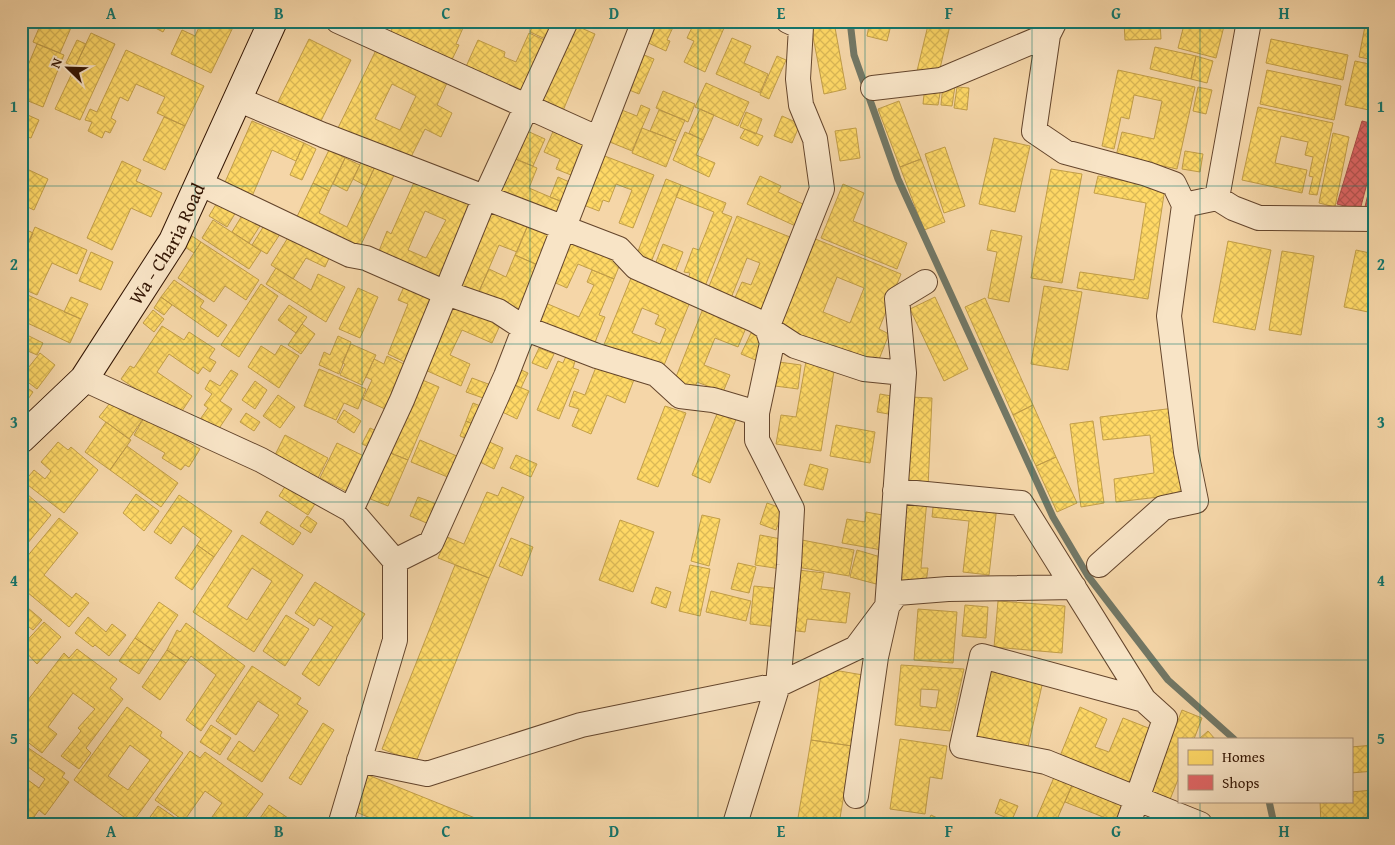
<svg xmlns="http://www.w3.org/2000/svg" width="1395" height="845" viewBox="0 0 1395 845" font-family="'Gentium Book Plus',serif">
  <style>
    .homes { fill: url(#homes-cross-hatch); stroke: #c29e48; fill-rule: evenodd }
    .shops { fill: url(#shops-cross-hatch); stroke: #ac4e48 }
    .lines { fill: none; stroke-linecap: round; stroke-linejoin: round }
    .stream { stroke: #727765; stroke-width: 7 }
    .street-casing { stroke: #64452c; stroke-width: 26 }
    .secondary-casing { stroke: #331503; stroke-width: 30 }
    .street { stroke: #f8e4c6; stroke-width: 24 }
    .secondary { stroke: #f8e4c6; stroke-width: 28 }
    .grid { fill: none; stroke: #0f766e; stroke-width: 1; stroke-opacity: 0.55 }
    .labels { text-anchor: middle; stroke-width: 5; stroke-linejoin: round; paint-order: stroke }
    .street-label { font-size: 19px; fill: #331503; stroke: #f8e4c6 }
    .neatline { fill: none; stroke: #0f766e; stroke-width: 2 }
    .grid-label { font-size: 16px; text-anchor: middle; font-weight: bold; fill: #0f766e }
  </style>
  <defs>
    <pattern id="homes-cross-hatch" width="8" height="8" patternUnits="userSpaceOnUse" patternTransform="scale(1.25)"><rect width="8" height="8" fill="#ffd966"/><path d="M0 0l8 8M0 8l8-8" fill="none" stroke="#dbb957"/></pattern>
    <pattern id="shops-cross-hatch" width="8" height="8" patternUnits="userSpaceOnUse" patternTransform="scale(1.25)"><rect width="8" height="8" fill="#e06666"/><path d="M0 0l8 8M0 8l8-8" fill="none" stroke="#b65352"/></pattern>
  </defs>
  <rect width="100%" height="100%" fill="#f5d6a8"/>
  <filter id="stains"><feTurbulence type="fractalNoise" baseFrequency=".004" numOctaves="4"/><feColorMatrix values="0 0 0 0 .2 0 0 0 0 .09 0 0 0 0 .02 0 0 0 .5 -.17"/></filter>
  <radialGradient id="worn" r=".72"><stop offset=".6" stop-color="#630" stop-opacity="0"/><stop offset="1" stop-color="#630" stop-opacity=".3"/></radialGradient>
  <path class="homes" d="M21 21H30L23 38 21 37Z
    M42 21 73 23 60 53 33 42Z
    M142 21H169L163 32Z
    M202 21H236L211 73 171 54 182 30 195 36Z
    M396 21H425L440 28 443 21H466L456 44 459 45 449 66 388 37Z
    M535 21H559L550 41 530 32Z
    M653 21H676L667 40 670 41 666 51 644 41Z
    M695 21H727L705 72 684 62 694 41 687 38Z
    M870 21H892L887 41 867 36Z
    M929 21H951L938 77 917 71Z
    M1124 21H1160L1161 39 1125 40Z
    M1185 21H1205L1224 26 1216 58 1178 48Z
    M1366 21H1374V60L1359 57Z
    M834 22 846 89 824 94 811 26Z
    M572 24 595 34 562 113 539 103Z
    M91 33 115 44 80 120 55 109Z
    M529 33 549 42 524 98 464 71 478 40 505 52 504 57 516 62Z
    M732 38 751 46 744 63 768 74 760 93 716 74Z
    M309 39 351 60 318 127 276 106Z
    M1271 39 1348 55 1343 80 1266 63Z
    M77 40 86 44 75 67 66 63Z
    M37 44 64 55 43 107 21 98V82Z
    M1155 47 1196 56 1191 79 1150 69Z
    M377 48 447 83 437 105 452 113 441 137 425 129 408 163 338 128ZM392 84 416 96 400 130 375 119Z
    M126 50 204 86 185 126 157 113 165 97 136 84 128 101 120 97 111 118 116 121 110 133 105 131 102 138 88 131 92 122 85 120 90 109 97 112Z
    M637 52 654 59 639 94 622 87Z
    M777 56 786 60 769 99 760 95Z
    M1196 56 1213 61 1207 83 1191 79Z
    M1355 61 1374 65V111L1345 105Z
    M1118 70 1195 87 1177 169 1116 156 1122 132 1154 139 1162 101 1134 95 1129 119 1121 117 1114 149 1102 146Z
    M1267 70 1341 86 1334 120 1260 104Z
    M706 83 749 102 738 126 695 107Z
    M925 85 941 87 938 105 923 104Z
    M943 85 955 86 952 106 941 105Z
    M957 87 969 88 967 110 954 108Z
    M1198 87 1212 90 1206 114 1193 111Z
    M663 91 695 104 688 122 656 108Z
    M899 101 921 159 900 167 878 109Z
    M641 105 650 109 632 151 600 138 614 107 637 116Z
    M1258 107 1333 123 1317 195 1309 194 1313 177 1309 176 1313 157 1305 155 1308 142 1281 136 1275 163 1307 170 1302 193 1242 180Z
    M700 109 714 115 703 140 689 133Z
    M659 110 685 120 676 141 650 131Z
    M21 112 39 120 31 138 27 137 21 149Z
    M746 112 762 119 756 134 740 127Z
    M782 116 800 124 792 143 774 136Z
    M164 117 185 126 165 170 143 160Z
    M252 121 304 143 296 161 272 150 250 201 222 189Z
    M555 127 591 142 576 177 556 169 560 159 544 152Z
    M642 128 676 141 666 167 632 153Z
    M856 128 860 158 840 161 835 131Z
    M745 129 763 136 758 146 740 138Z
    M525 130 545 139 533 166 513 158Z
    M685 132 703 140 696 155 715 163 709 177 673 160Z
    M1333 133 1349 137 1335 207 1319 203Z
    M994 138 1030 146 1015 212 979 204Z
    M304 143 316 149 302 180 290 175Z
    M945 147 965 206 944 213 925 154Z
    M329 150 345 158 329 191 313 183Z
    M1185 151 1203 154 1200 172 1182 169Z
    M597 153 654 175 633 228 619 223 632 190 616 184 609 202 603 200 599 211 578 203Z
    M365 154 378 160 366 186 353 179Z
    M345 158 360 165 347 191 333 184Z
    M513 158 537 168 529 188 569 205 562 223 494 194Z
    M921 159 945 222 924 230 900 167Z
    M378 160 397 169 357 253 294 223 313 183 329 191 319 213 347 227Z
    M122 161 141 170 136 181 162 193 151 217 131 208 112 250 87 238Z
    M27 169 48 179 34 210 21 204V183Z
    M1051 169 1082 174 1062 283 1031 278Z
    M760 176 781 186 778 192 809 207 800 228 747 204Z
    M1098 176 1165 188 1148 299 1077 288 1080 272 1134 280 1146 203 1094 193Z
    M558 177 574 184 566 203 550 197Z
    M416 178 476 204 440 285 377 256 387 231 391 234ZM425 211 446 220 426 258 408 250Z
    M666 179 681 185 650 265 635 259Z
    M843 184 864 193 853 221 907 243 897 269 821 238Z
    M681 185 726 203 722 213 732 217 704 289 687 282 690 273 684 272 693 248 699 250 714 212 676 197Z
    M221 196 239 207 227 227 209 216Z
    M489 203 530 220 517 252 499 245 477 296 454 287Z
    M246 209 263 221 249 243 232 232Z
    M737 216 795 239 765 315 733 302 742 282 751 285 760 263 747 258 731 298 708 289Z
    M213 220 261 251 249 269 202 238Z
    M530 220 555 231 540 266 515 255Z
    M267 221 282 231 267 254 252 245Z
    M21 227 33 233 27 247 21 244Z
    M35 227 87 250 77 274 52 263 37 295 21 288V259Z
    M991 230 1022 236 1009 302 988 298 997 252 987 250Z
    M192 236 201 242 194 253 185 247Z
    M289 236 330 256 325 267 306 258 293 279 271 265Z
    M567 236 622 259 614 279 578 264 567 288 549 280Z
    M813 238 901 274 879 329 889 334 876 367 777 327ZM837 277 864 288 850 323 823 312Z
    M1228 241 1271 250 1255 330 1213 322Z
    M201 242 259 280 246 300 225 286 214 302 178 278Z
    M663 244 683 252 674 275 654 267Z
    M1356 250 1374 254 1373 313 1344 307Z
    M1282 251 1314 256 1301 335 1269 330Z
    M91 252 113 262 101 290 79 281Z
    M515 255 540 266 519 314 477 296 489 269 506 277Z
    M276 268 311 290 318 274 345 287 326 322 266 284Z
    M592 270 614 279 599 315 605 317 592 350 533 325 543 302 579 317 594 285 587 282Z
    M631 278 690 302 662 370 603 347ZM642 308 659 315 655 324 666 329 660 344 632 333Z
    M174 280 204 301 200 307 227 325 218 337 161 297Z
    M407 280 438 294 407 363 388 354 408 304 398 300Z
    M261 284 278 296 239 357 221 345Z
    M1044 286 1082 292 1068 370 1031 364Z
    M358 288 378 297 360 338 339 329Z
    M21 292 81 319 70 343 21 320Z
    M71 297 88 304 81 319 64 312Z
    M161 297 172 305 164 315 154 308Z
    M935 297 968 369 944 381 910 309Z
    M985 298 1033 405 1013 415 965 307Z
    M452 302 501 323 492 343 462 330 450 355 470 364 461 386 423 369Z
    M289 305 307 317 296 333 278 320Z
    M704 306 748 323 738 347 715 338 704 365 730 375 723 392 697 382 694 390 674 382Z
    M153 310 164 319 154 332 143 323Z
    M302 324 315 334 301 354 288 345Z
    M162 326 184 340 189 332 215 349 209 358 216 362 210 372 203 367 198 374 169 354 157 372 192 396 178 417 121 379 130 366 134 368Z
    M21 332 43 343 37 355 21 348Z
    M751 333 767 341 758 361 741 354Z
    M338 336 351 342 339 374 319 365 324 352 330 355Z
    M351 344 376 355 362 385 340 375 345 364 342 363Z
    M281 345 299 356 279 388 248 367 261 346 275 355Z
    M539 348 554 354 547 369 532 363Z
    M40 353 55 365 37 389 21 377Z
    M567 354 576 358 573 368 579 370 559 419 537 410 558 361 563 363Z
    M387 356 406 365 385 409 363 399 372 380 366 377 374 359 384 364Z
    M806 361 835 365 821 451 776 444 781 415 796 417Z
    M598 362 635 377 625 403 607 395 591 434 572 426 579 409 569 406 574 391 585 395Z
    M779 362 801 365 798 389 775 386Z
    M517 368 528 373 521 388 510 383Z
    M319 369 366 389 358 409 344 403 336 420 304 406Z
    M231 370 238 374 220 401 232 409 218 430 201 418 208 408 204 405 212 394 205 389 210 380 220 386Z
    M472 378 491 385 486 399 466 392Z
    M420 379 439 387 408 460 388 452Z
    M255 381 267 390 255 409 242 400Z
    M21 383 33 392 21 409Z
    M510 383 529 391 517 419 498 410Z
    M880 394 897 397 894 415 877 412Z
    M278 395 295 407 280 428 263 416Z
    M910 397 932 398 928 488 906 487Z
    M110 403 130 415 132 411 143 419 129 439 99 417Z
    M473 403 483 407 475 425 466 421Z
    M1033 405 1056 457 1036 466 1013 415Z
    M665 406 686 413 658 487 637 479Z
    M1175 408 1185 494 1116 502 1114 479 1154 473 1150 435 1103 440 1100 417Z
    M719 409 737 417 710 483 692 475Z
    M344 410 361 421 354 433 337 422Z
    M246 413 260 422 254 431 240 422Z
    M145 416 200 449 189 467 185 465 181 470 162 458 165 453 134 435Z
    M466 421 475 425 469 440 460 436Z
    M1093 421 1104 503 1081 507 1070 424Z
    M106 422 131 440 110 470 85 452Z
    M836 425 875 432 870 463 830 456Z
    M370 428 383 434 375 450 362 444Z
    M285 435 328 458 318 478 275 455Z
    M420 440 459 457 450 478 411 462Z
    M485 440 503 448 494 469 476 460Z
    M58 442 68 450 71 447 98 470 64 513 24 482 34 470 45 479 51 471 41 462Z
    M337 443 368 458 350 493 320 478Z
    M127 446 178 483 161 507 110 470Z
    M388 452 408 460 388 506 368 498Z
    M516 455 537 464 531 477 510 468Z
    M1056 457 1077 503 1057 512 1036 466Z
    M810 464 828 469 823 490 804 485Z
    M286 485 315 504 308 515 279 496Z
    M502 487 524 497 489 578 438 558 447 537 464 544 487 492 498 496Z
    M27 494 51 515 22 550 21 502Z
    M136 494 159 511 144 531 123 513Z
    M179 495 232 531 214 557 197 545 201 539 183 526 171 544 154 532Z
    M418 497 437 504 429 524 410 516Z
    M905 497 927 499 921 568H928L926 583 898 581Z
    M934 499 997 506 989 575 963 572 969 521 932 517Z
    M767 503 784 509 776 530 760 524Z
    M267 511 301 533 293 545 260 523Z
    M866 512 888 516 882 550 842 543 847 519 865 522Z
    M702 515 720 519 709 566 691 561Z
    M307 516 317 523 311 533 300 526Z
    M59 518 78 533 44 575 72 598 76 593 89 603 69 627 21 587V564Z
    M620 520 654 532 633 592 599 580Z
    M242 535 303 575 254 652 193 612ZM252 568 272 581 247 620 227 607Z
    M760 535 786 540 781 569 755 565Z
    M511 538 533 547 522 576 499 566Z
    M802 540 854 550 849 576 797 567Z
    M197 545 214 557 192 590 175 578Z
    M857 550 884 558 876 584 850 577Z
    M738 563 756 567 749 593 731 589Z
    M455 565 489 578 416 762 382 749Z
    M690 565 710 569 700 616 679 611Z
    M798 570 824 573 821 589 850 593 846 623 807 619 805 632 790 630Z
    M315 582 365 614 319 686 302 674 333 627 319 618 314 626 295 613Z
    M754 586 782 589 778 627 750 624Z
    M656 587 671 592 666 608 651 603Z
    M711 591 751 601 746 621 706 612Z
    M998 601 1065 606 1062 653 994 647Z
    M21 602 42 620 33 630 21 621Z
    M159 602 178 615 154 651 135 638Z
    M965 605 988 607 986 638 962 636Z
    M918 609 957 612 953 663 914 660Z
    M286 615 309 629 285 666 263 651Z
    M88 617 106 632 112 624 126 635 109 656 95 645 93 647 75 633Z
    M44 622 61 637 37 664 21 647Z
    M186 623 245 666 201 731 186 720 216 675 191 656 186 663 167 650 177 630 180 632Z
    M135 638 154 651 139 674 119 661Z
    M77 649 117 679 110 688 123 699 86 748 91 753 79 769 61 756 81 731 78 728 95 709 73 693 48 727 57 734 42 753 21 737V709L64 653 69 658Z
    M167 650 186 663 160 700 142 687Z
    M901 665 964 669 950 731 895 725ZM921 689 939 690 936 708 920 706Z
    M252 666 301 698 297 704 308 711 262 782 227 759 239 741 254 752 279 715 258 701 236 735 216 721Z
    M822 668 863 675 852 746 811 740Z
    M991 668 1043 681 1027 751 975 738Z
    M127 707 162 732 160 736 183 753 132 823 74 780ZM130 745 150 760 128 790 108 776Z
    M1080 707 1107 719 1095 747 1109 752 1123 718 1156 731 1133 787 1060 756Z
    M1182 710 1202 718 1194 739H1179V777L1169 802 1149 795Z
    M323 723 334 730 301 785 289 778Z
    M211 725 231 738 220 755 200 742Z
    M1208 731 1215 739H1199Z
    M900 739 947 746 942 779 930 777 925 814 890 809Z
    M811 740 852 746 839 824H797Z
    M21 743 65 773 62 777 69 782 45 815 39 810 29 824H21V809L23 810 28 802 21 797V789L28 780 39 788 45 779 21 762Z
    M1374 745V771L1351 773V747Z
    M190 751 200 758 205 752 263 794 241 824H207L222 803 205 791 184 821 155 800Z
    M368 775 490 824H384L354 811Z
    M1055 775 1073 783 1055 824H1034Z
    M1073 783 1128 806 1121 824 1065 802Z
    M1374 790V821L1321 824 1320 801H1351V792Z
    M1000 799 1018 806 1012 820 995 813Z
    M269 805 288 818 284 824H256Z
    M158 806 177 819 174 824H145Z
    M931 815 950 824H927Z
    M1100 817 1116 824H1097Z"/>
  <path class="shops" d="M1362 121 1374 124V214L1364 211 1373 173 1370 172 1360 210 1337 204Z"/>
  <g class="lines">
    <path class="stream" d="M850 21 854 55 898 179 1053 517 1088 576 1168 680 1234 739
      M1269 801 1274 824"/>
    <g class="street-casing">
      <path id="street" d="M338 21 597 138
        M1055 21 1048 35 1034 131 1065 152 1147 174 1174 184 1184 205 1169 316 1186 452 1196 501 1163 508 1099 565
        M873 88 941 80 1048 35
        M237 99 323 135 619 249 636 267 755 320 795 346 864 369 904 373
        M199 183 350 255 366 258 446 293 498 311 524 328 597 356 656 374 680 396 713 400 757 413
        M1217 198 1249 21
        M1184 205 1217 198 1233 208 1259 218 1374 219
        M84 379 261 460 351 510 395 561 431 543 506 376 644 21
        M895 491 1021 503 1144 700 1165 719 1128 824
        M351 510 402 400 485 197 566 21
        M1144 700 982 656 962 746 1046 762 1200 824
        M359 760 427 774 581 725 778 685 856 648 897 593 948 589 1074 587
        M856 796 876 657 887 608 904 373 897 299 925 282
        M342 824 341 822 395 640V561
        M735 824 778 685 789 565 792 509 757 440V413L772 343 767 328 822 189 815 139 801 105 798 79 801 27 788 21"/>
    </g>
    <g class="secondary-casing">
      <g id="secondary">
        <path id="s1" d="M21 439 84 379 173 241 273 21"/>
      </g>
    </g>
    <use href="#street" class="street"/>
    <use href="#secondary" class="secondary"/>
  </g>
  <path class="grid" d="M195 21V824M362 21V824M530 21V824M698 21V824M865 21V824M1032 21V824M1200 21V739M21 186H1374M21 344H1374M21 502H1374M21 660H1374M1200 801V824"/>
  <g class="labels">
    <g class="street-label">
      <text dy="7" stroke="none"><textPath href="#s1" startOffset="246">Wa - Charia Road</textPath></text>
    </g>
  </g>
  <rect width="1395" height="845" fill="none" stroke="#f5d6a8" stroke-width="55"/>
  <rect x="1178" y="738" width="175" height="65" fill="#f8e4c6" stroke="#a99178"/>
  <rect x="1188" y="750" width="25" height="15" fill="#ffd966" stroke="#a99178"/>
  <text x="1222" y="762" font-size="15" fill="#331503">Homes</text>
  <rect x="1188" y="775" width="25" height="15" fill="#e06666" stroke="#a99178"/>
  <text x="1222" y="788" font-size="15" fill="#331503">Shops</text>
  <g transform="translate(68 68) rotate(293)" stroke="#f8e4c6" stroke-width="4" paint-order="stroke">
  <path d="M0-4L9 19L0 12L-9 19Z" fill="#331503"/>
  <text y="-8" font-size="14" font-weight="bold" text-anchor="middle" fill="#331503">N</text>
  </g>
  <rect x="28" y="28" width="1340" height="790" class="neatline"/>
  <g class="grid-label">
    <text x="111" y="19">A</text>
    <text x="279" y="19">B</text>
    <text x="446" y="19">C</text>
    <text x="614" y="19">D</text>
    <text x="781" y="19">E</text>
    <text x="949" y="19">F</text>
    <text x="1116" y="19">G</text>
    <text x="1284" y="19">H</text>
    <text x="14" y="112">1</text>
    <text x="1381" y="112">1</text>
    <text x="14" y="270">2</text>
    <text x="1381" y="270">2</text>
    <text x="14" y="428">3</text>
    <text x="1381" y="428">3</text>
    <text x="14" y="586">4</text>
    <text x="1381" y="586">4</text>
    <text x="14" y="744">5</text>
    <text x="1381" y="744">5</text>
    <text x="111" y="837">A</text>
    <text x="279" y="837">B</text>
    <text x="446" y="837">C</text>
    <text x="614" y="837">D</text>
    <text x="781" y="837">E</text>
    <text x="949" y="837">F</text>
    <text x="1116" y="837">G</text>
    <text x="1284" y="837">H</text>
  </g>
  <rect width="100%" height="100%" filter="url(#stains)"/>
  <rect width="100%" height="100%" fill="url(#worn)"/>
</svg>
